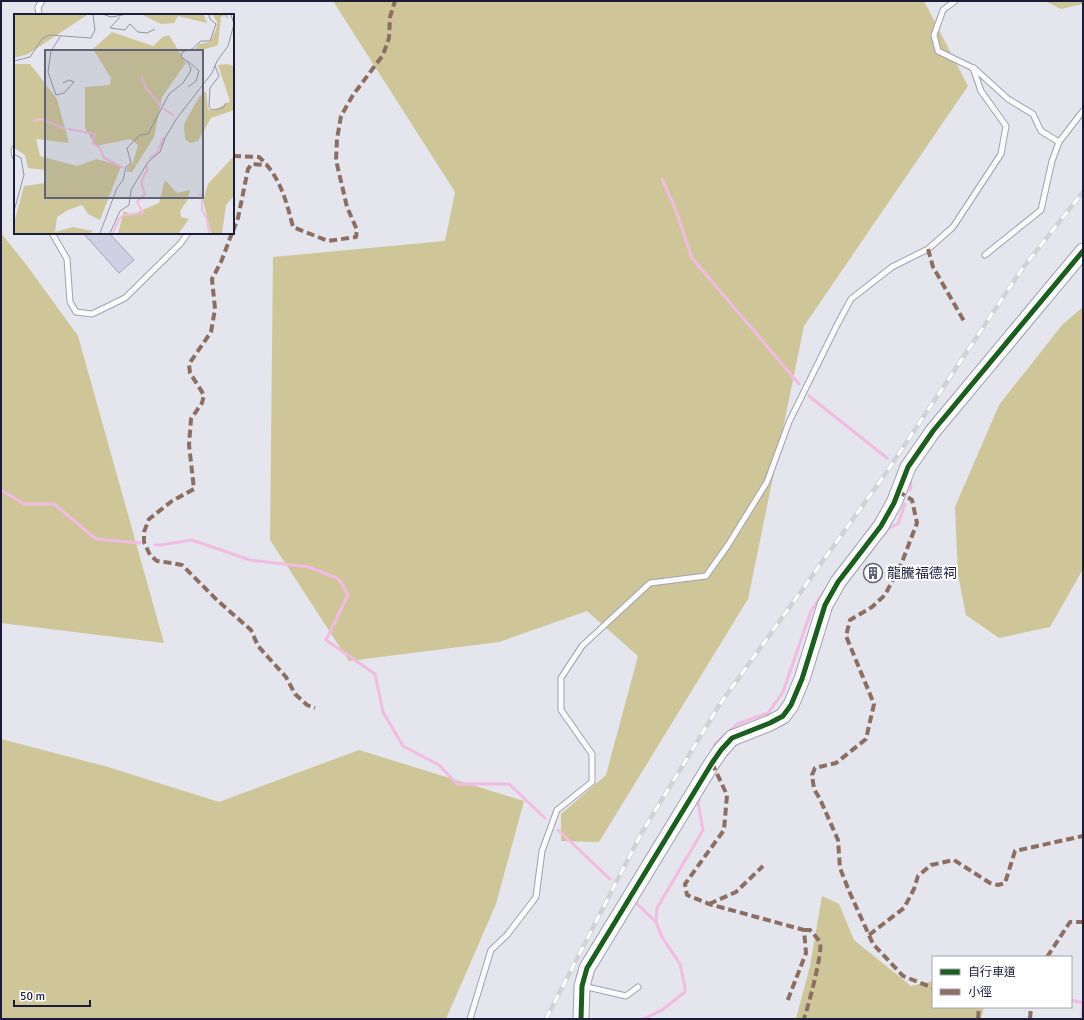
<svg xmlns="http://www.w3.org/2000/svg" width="1084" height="1020" viewBox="0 0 1084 1020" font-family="Signika,'Noto Sans TC',sans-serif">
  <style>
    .forest { fill: #cec698 }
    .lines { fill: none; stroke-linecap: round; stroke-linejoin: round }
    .stream { stroke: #f1bbe2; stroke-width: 3 }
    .building { fill: #cfd0e3; stroke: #a4a6b6 }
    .lane-casing { stroke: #a0a1b1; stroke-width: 7 }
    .secondary-casing { stroke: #a0a1b1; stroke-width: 17 }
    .lane { stroke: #fbfbfc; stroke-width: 5 }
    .secondary { stroke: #fbfbfc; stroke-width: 15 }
    .rail-casing { stroke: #d2d2d6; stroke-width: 4.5 }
    .rail { stroke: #fff; stroke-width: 3; stroke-dasharray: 9; stroke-linecap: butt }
    .quiet { stroke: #8d6e63; stroke-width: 4; stroke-dasharray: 8 4; stroke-linecap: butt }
    .cycleway-casing { stroke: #fff; stroke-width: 8 }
    .cycleway { stroke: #1b5e20; stroke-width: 5 }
    .labels { text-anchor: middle; stroke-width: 4; stroke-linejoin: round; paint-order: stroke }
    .poi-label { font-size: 14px; fill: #1b1d38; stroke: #fff; text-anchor: start }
    .inset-river { fill: none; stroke: #f1bbe2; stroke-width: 2 }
    .inset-road { fill: none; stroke: #9495a5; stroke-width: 1 }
    .view { fill: #616377; fill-opacity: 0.15; stroke: #616377; stroke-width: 2 }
    .inset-edge { fill: none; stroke: #1b1d38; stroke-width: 2 }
  </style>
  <rect width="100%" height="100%" fill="#e4e5ed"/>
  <path class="forest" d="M333 1H924L968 86 804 326 748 599 599 842 561 841V814L606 775 638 656 587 611 499 642 349 661 270 540 273 257 445 241 455 192Z
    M1045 1H1083V4L1061 9Z
    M1 233 28 267 78 336 164 643 1 623Z
    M1083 307V569L1050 627 999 638 966 615 958 575 955 507 999 405 1062 325Z
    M1 739 108 767 219 802 359 750 524 801 496 904 446 1019H1Z
    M822 896 839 904 854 940 911 986 933 981V1007H984L981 1019H796L810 966Z"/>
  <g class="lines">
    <path class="stream" d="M662 179 675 208 692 258 799 384
      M809 396 887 458
      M910 479 911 486 910 490
      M1 490 24 504H54L96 539 140 543
      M887 529 898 524 905 504
      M155 545H160L192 540 250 560 309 567 339 579 348 595 326 640 375 674 383 712 403 746 439 765 457 784H509L545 818
      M715 745 716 743 737 724 768 713 783 692 811 611 824 592
      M558 830 610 879
      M636 903 656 922
      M1071 1000 1083 1003 1082 1019
      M643 1019 662 1010 685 992V987L680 964 662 937 656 922 657 908 703 830 698 802 700 795"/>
  </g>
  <path class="building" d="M83 233H109L134 260 119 273Z"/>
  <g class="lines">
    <g class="lane-casing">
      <path id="lane" d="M39 15 38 7 42 1
        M974 68 1008 99 1033 114 1041 131 1059 142 1052 161 1041 210 985 255
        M1059 142 1083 111
        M15 148 14 151 15 156
        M52 233 67 259 70 302 76 312 92 314 125 298 180 244 188 233
        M583 986 626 996 638 987
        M470 1019 491 950 507 935 536 897 542 851 557 810 592 782V754L561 710V678L582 646 650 583 706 576 728 545 767 482 789 422 837 325 851 299 892 267 928 249 953 227 1001 154 1006 126 981 91 973 68 938 51 934 35 943 10 955 1"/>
    </g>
    <g class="secondary-casing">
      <path id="secondary" d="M581 1019 582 986 587 968 712 763 721 750 732 738 770 723 783 716 791 705 802 679 825 605 838 582 881 526 894 503 908 467 933 431 1083 251"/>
    </g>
    <use href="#lane" class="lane"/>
    <use href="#secondary" class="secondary"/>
    <g class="rail-casing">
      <path id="rail" d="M546 1019 641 834 720 704 886 473 1022 269 1083 192"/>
    </g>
    <use href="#rail" class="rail"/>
    <path class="quiet" d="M233 156 259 157C280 176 286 200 293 227L328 241 356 237 357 230 347 207 336 160 337 139 341 116 353 95 383 55 389 38 390 17 395 1
      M233 231 238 218 248 169 252 164 267 165
      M232 233 221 262 212 279 215 309 211 332 189 364 190 373 204 395 202 403 191 419 189 445 194 489 172 501 149 519 144 532V542L150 555 157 561 172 563 182 565 218 601 251 630 258 646 286 677 295 694 307 705 315 708
      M928 249 933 267 964 321
      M898 491 912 500 917 523 902 562 885 595 872 607 850 620 846 636 874 704 866 739 836 763 815 768 812 775 814 789 820 799 838 840 840 868 849 891 873 944 903 976 933 988
      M712 763 727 795 724 830 685 884 687 895 709 904 804 930 806 953 787 1002
      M709 904 736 892 763 866
      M804 930H810C813 934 818 938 820 943 823 952 808 1007 804 1019
      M869 935 904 908 914 889 918 876 931 865 954 860 990 883 998 885 1005 883 1015 851 1083 836
      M1047 957 1070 922H1083
      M978 1019 979 1007
      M1030 1019 1031 1007"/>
    <g class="cycleway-casing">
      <path id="cycleway" d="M581 1019 582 986 587 968 712 763 721 750 732 738 770 723 783 716 791 705 802 679 825 605 838 582 881 526 894 503 908 467 933 431 1083 251"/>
    </g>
    <use href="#cycleway" class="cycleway"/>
  </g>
  <defs>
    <g id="building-ring" transform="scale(1)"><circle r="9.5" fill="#fff" stroke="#616377" stroke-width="1.5"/><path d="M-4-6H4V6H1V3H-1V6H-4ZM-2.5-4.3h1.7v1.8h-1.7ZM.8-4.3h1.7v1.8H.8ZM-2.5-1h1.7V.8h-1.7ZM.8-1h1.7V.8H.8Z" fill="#616377"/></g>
  </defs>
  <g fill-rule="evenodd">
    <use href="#building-ring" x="873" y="573"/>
  </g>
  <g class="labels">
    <g class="poi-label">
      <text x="887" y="578">龍騰福德祠</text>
    </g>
  </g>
  <g transform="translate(14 14)">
    <rect width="220" height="220" fill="#e4e5ed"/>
    <path d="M1 1H73L14 40 0 44ZM129 1H190L193 9 164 2 160 9 147 10ZM199 1H213L214 5 210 1 207 3 204 31 185 37 181 35 185 30 196 28 202 16 203 8ZM98 18 139 32 149 23 155 21 172 49 148 83 140 123 118 158H113V154L119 148 124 131 116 125 82 132 71 114V73L96 71 97 64 79 35ZM0 50H16L43 85 55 129 22 125 26 142 63 152 83 145 107 152 86 206 74 200 68 191 54 196 43 203 41 218 59 213 79 217 76 219H0V209L10 172 31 169V156L14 154 11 141 0 134ZM213 50 220 52V96L197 104 184 127 176 129 171 125 170 110 185 83 192 77 194 95 200 97 216 87 204 51ZM220 142V182L212 191 208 219H197L189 187 194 170ZM151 166 163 179 176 176 173 187 166 197 167 203 175 205 165 219H104L110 197 117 201 145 189Z" fill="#cec698"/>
    <path class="inset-river" d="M127 62 132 74 147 92M149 94 160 102M19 107 27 105 52 115M54 115 81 120 79 129 86 134 90 144 110 154M135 144 143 139 150 123M185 181H188V196L193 205 195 219M99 219 105 205 111 201 129 199 123 188 131 180 127 168 133 156V151"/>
    <path class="inset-road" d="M91 1 97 3 109 1M106 3 96 14 111 16 116 10 124 18 133 19 141 15M46 23 37 37 34 58 42 81 50 79 60 68 55 66 49 69M0 47 16 43 28 25 35 21 77 24 81 16 79 1M174 47 185 57 182 67 174 73M201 52 205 62 196 74 195 93 198 96 209 94 212 89M0 140 7 144 10 161 0 197M86 219 103 174 109 166 112 153 117 149 113 134 126 121 134 120 155 80 169 69 176 58 177 54 172 46 167 43 168 38 178 35 187 27H196L202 10 196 5 195 1M96 219 106 197 115 191 117 176 134 148 146 138 151 124 163 104 198 59 203 47 214 32 220 10 217 1"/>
    <path class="view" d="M31 36H189V184H31Z"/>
    <rect width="220" height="220" class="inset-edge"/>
  </g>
  <rect width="1084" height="1020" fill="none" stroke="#1b1d38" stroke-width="4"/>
  <rect x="932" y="956" width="140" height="52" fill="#ffffff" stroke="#a4a5af"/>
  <rect x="940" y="969" width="20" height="6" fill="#1b5e20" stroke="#a4a5af"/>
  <text x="968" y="976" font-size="12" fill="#1b1d38">自行車道</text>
  <rect x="940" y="989" width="20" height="6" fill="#8d6e63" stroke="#a4a5af"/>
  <text x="968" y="996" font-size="12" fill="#1b1d38">小徑</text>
  <path d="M14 1000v6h76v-6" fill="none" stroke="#1b1d38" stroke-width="2"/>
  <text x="20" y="1000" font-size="12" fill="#1b1d38" stroke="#ffffff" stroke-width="3" paint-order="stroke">50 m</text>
</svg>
